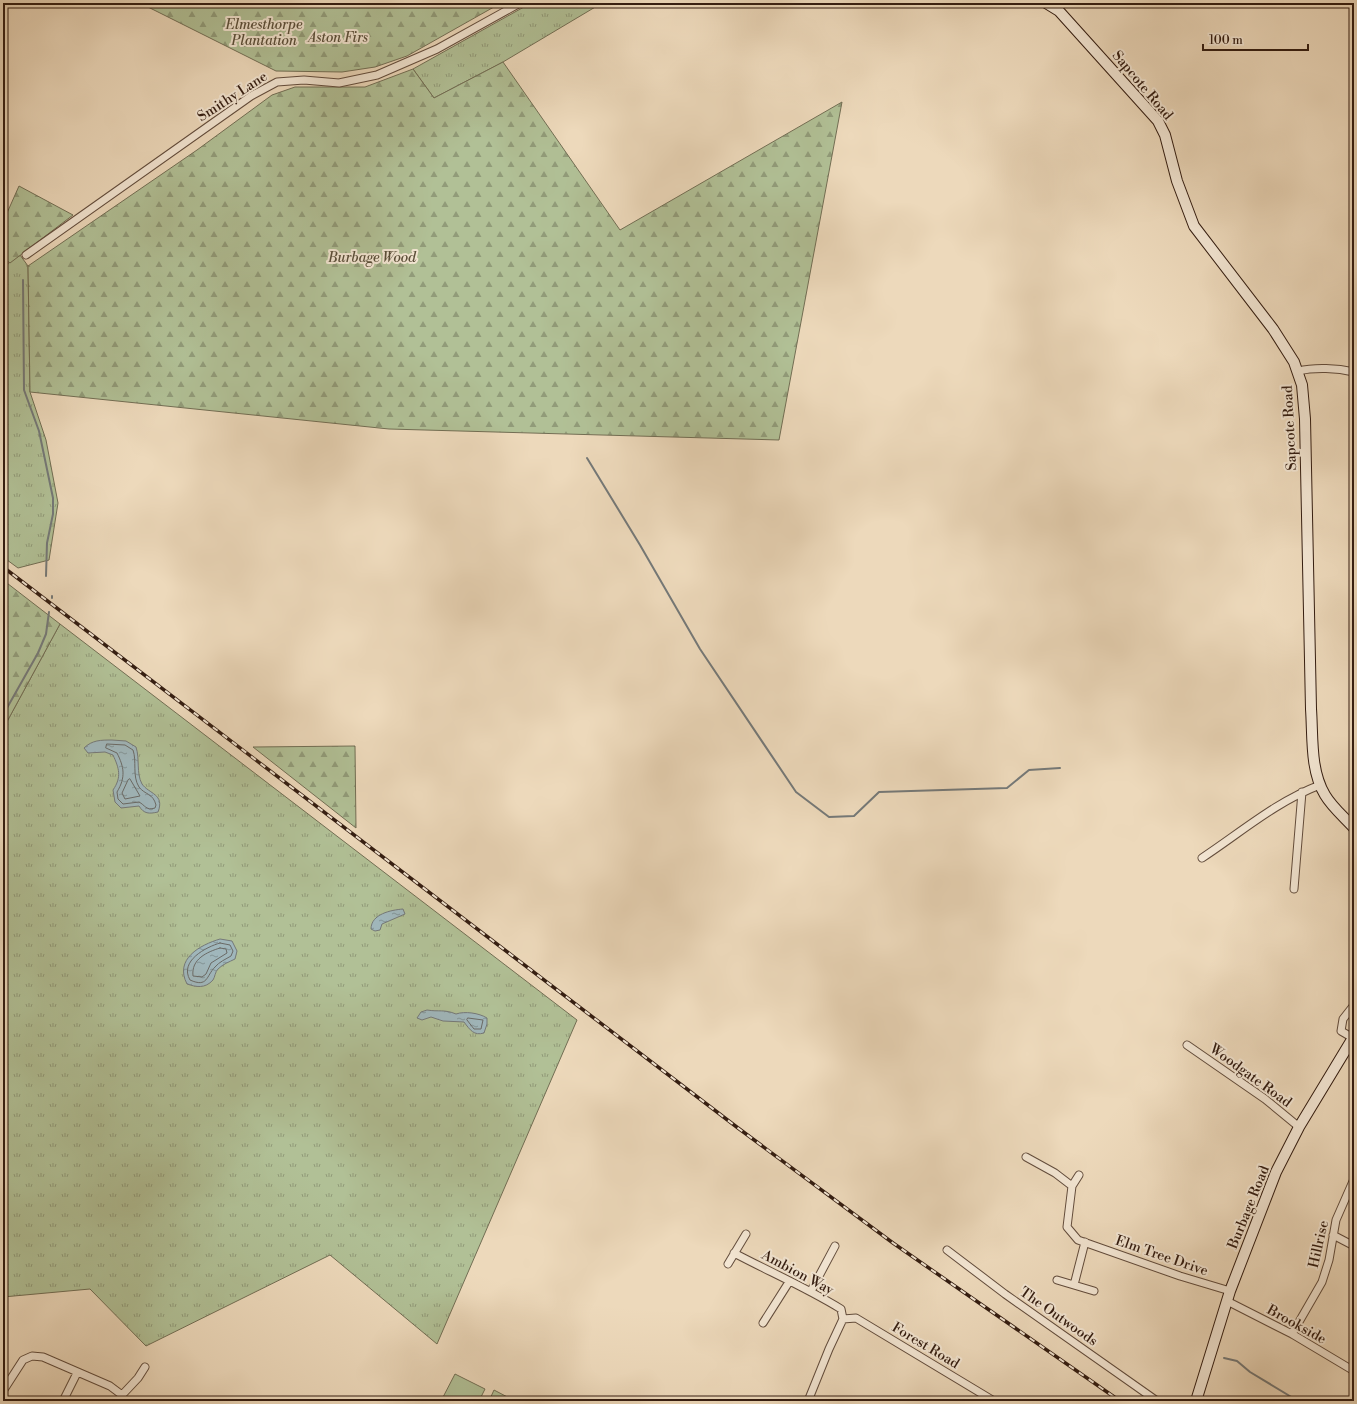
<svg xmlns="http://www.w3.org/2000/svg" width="1357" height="1404" viewBox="0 0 1357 1404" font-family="'Libre Bodoni',serif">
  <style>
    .grass { fill: url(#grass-tufts); stroke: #726e54 }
    .forest { fill: url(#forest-firs); stroke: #726e54 }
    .pitch { fill: #b1c096; stroke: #726e54 }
    .water { fill: url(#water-ripples); stroke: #757978 }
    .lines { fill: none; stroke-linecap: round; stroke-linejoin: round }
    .shore { stroke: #6a6a66; stroke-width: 1 }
    .stream { stroke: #757978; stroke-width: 2 }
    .street-casing { stroke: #624c3c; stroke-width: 9 }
    .secondary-casing { stroke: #341d11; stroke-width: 12 }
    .street { stroke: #f3e6d3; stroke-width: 7 }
    .secondary { stroke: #f3e6d3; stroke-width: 10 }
    .rail-casing { stroke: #341d11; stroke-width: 3.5 }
    .rail { stroke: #f3e6d3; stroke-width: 2; stroke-dasharray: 6; stroke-linecap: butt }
    .labels { text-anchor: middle; stroke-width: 4; stroke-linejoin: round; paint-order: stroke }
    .park-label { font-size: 14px; font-style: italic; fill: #5a4e39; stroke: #f3e6d3 }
    .street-label { font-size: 14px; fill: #341d11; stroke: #f3e6d3 }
  </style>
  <defs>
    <pattern id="grass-tufts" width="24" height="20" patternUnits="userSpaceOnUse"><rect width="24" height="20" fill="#b1c096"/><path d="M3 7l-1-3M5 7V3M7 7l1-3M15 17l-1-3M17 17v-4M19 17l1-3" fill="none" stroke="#919b79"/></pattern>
    <pattern id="forest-firs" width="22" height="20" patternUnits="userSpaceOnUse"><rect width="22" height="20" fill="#b1c096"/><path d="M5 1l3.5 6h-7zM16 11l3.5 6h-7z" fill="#919b79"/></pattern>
    <pattern id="water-ripples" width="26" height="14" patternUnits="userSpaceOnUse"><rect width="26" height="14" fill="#a0b7bc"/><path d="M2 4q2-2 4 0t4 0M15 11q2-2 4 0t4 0" fill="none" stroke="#839497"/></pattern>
  </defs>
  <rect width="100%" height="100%" fill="#edd9bb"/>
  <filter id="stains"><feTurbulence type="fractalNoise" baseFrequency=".005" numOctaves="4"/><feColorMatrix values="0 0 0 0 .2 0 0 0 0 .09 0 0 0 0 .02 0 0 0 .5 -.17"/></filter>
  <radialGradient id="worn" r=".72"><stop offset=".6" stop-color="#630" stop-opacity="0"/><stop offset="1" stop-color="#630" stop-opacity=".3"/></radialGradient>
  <path class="grass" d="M531 3H602L503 62 434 98 413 69Z
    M20 255 28 266 30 392 46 440 58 503 49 560 18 568 3 557V267Z
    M60 624 577 1020 437 1344 330 1255 146 1346 90 1289 3 1297V729Z"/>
  <path class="forest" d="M140 3H501L407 56 375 67 342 72 276 71Z
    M503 62 620 230 842 102 779 440 389 429 30 392 28 266 197 150 272 95 295 87H365L413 69 434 98Z
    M19 186 73 215 10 263 3 258V222Z
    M3 580 60 624 3 729Z
    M355 746 356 828 253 747Z"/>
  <path class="pitch" d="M455 1374 485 1389 479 1401H441Z
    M494 1390 515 1401H489Z"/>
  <path class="water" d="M112 740 126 741 136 747C140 759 136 773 142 784 149 794 165 794 158 812 149 814 144 814 139 806L121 808 115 802 113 790C122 777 119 768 113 755L105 752 88 753 84 748C92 740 101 740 112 740Z
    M403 909 405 914 382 924 380 930 375 931 371 929C371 914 391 910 403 909Z
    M220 939 232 941 237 951 235 959C229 962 223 964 218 969 215 972 215 977 213 980 205 989 196 987 187 984 174 959 200 945 220 939Z
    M427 1010C439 1012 444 1009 456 1014 465 1011 479 1013 487 1018V1024L484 1033C474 1036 470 1030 464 1022L443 1021 431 1017 422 1020 417 1018 421 1012Z"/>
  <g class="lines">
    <path class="shore" d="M107 744 125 745 133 750C137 761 132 776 139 787 145 795 153 793 156 805L155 808C146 811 145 805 139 802L123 804 118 799 117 792C126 777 124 767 117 753L106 748Z
      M130 779 140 796 125 799 122 793 128 780Z
      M220 943 230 945 233 951 231 956C226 959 219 962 215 967 206 976 208 988 190 980 179 961 206 947 220 943Z
      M220 948 226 949 227 953 211 963 206 974 202 977 193 976C191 959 207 952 220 948Z
      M468 1018 483 1020 481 1029H474L467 1020Z"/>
    <path class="stream" d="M23 280 24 390 39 431 53 498V514L47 543 46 576
      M587 458 640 545 700 649 796 792 829 817 854 816 879 792 1007 788 1029 770 1060 768
      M52 596V598
      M3 715 38 653 46 634 49 612
      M1224 1358 1237 1361 1250 1372 1298 1401"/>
    <g class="street-casing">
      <path id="street" d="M26 255 251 96 277 82 304 80 339 83 377 75 437 49 520 3
        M1298 371C1315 367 1337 368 1354 372
        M1202 858C1240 833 1277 801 1320 785
        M1294 889 1302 792
        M1353 1038 1341 1031 1343 1019 1354 1005
        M1187 1045 1265 1099 1299 1127
        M1026 1157 1055 1173 1072 1186
        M1079 1175 1072 1186 1067 1227 1078 1240 1180 1276 1230 1291
        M1333 1235 1354 1246
        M947 1250 1005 1294 1157 1401
        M734 1253C770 1272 807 1288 841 1309L843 1319
        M728 1264 746 1234
        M1057 1280 1094 1291
        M1074 1285 1085 1242
        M811 1291 835 1246
        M1227 1301 1292 1334 1354 1371
        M843 1319 856 1318 994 1401
        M763 1323 789 1282
        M1292 1334 1322 1282 1329 1260 1336 1220 1354 1179
        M3 1391 23 1360 32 1356 43 1357 110 1386 122 1395 138 1378 145 1367
        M63 1401 77 1373
        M808 1401 829 1349 843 1319"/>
    </g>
    <g class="secondary-casing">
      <path id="secondary" d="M1046 3 1059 11 1158 121 1165 135 1177 181 1194 226 1273 329 1294 362 1302 385 1305 419 1311 709C1313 737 1310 770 1325 795 1332 807 1344 817 1354 828
        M1196 1401 1230 1291 1276 1172 1299 1127 1354 1036"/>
    </g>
    <use href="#street" class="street"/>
    <use href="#secondary" class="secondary"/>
    <g class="rail-casing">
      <path id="rail" d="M3 567 738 1128 893 1243 1120 1401"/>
    </g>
    <use href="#rail" class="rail"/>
  </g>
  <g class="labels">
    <g class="park-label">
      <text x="264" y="29">Elmesthorpe<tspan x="264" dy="16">Plantation</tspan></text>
      <text x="338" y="42">Aston Firs</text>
      <text x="372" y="262">Burbage Wood</text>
    </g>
    <g class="street-label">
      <text transform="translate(1143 85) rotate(50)" y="5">Sapcote Road</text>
      <text transform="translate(232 96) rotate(-33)" y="5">Smithy Lane</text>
      <text transform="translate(1289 428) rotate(-93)" y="5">Sapcote Road</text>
      <text transform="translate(1251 1075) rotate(36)" y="5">Woodgate Road</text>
      <text transform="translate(1248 1207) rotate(-68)" y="5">Burbage Road</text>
      <text transform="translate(1318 1244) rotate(-77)" y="5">Hillrise</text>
      <text transform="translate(1162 1255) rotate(19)" y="5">Elm Tree Drive</text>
      <text transform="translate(798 1272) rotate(28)" y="5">Ambion Way</text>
      <text transform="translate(1059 1316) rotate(35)" y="5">The Outwoods</text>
      <text transform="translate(1297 1324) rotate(29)" y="5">Brookside</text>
      <text transform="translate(926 1345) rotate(31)" y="5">Forest Road</text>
    </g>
  </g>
  <rect width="1357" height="1404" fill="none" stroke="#edd9bb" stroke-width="16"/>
  <rect x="4" y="4" width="1349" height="1396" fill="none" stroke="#341d11" stroke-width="2"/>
  <rect x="8" y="8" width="1341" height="1388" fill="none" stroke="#341d11"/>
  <path d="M1203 44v6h105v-6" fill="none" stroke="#341d11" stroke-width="2"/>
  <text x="1209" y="44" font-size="12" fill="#341d11" stroke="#f3e6d3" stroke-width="3" paint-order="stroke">100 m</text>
  <rect width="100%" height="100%" filter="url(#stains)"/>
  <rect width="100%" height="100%" fill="url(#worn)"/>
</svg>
